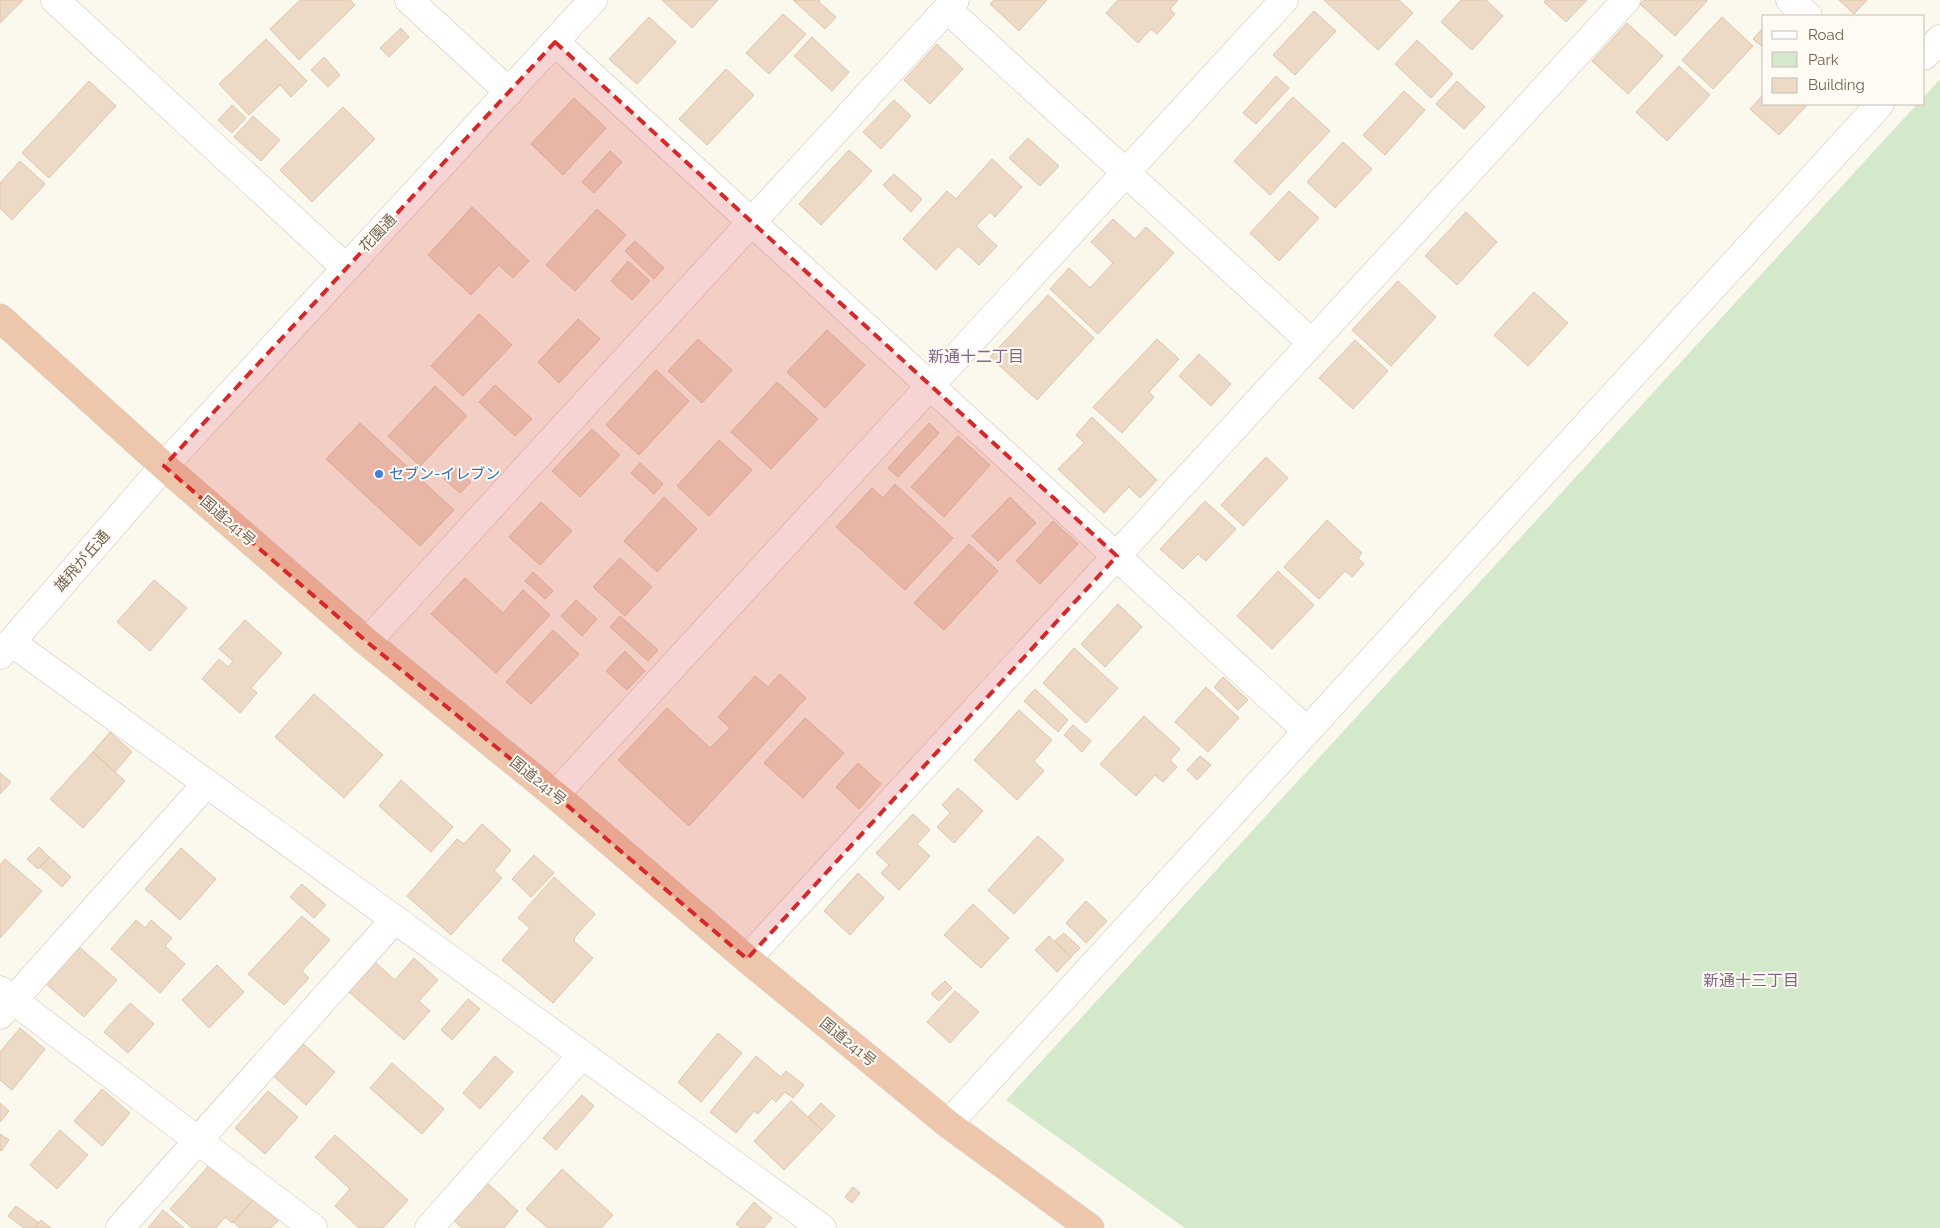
<svg xmlns="http://www.w3.org/2000/svg" width="1940" height="1228" viewBox="0 0 1940 1228" font-family="Raleway,'Noto Sans JP',sans-serif">
  <style>
    .green { fill: #d4e8cc }
    .building { fill: #ecdac6; stroke: #dfc5aa }
    .lines { fill: none; stroke-linecap: round; stroke-linejoin: round }
    .minor-casing { stroke: #cdc2b3; stroke-width: 29 }
    .highway-casing { stroke: #dbd6d2; stroke-width: 29 }
    .minor { stroke: #fff; stroke-width: 28 }
    .highway { stroke: #eec6ab; stroke-width: 28 }
    .marked { fill: #d62828; fill-opacity: 0.2; stroke: #d62828; stroke-width: 4; stroke-dasharray: 10 6; stroke-linejoin: round }
    .shop-dot { fill: #3f7fe0; stroke: #fefbf4; stroke-width: 2 }
    .labels { text-anchor: middle; stroke-width: 4; stroke-linejoin: round; paint-order: stroke }
    .street-label { font-size: 15px; fill: #756352; stroke: #fefbf4 }
    .shop-label { font-size: 15px; fill: #366cbe; stroke: #fefbf4; text-anchor: start }
    .neighbourhood-label { font-size: 16px; fill: #826689; stroke: #fefbf4 }
  </style>
  <rect width="100%" height="100%" fill="#fbf8ed"/>
  <path class="green" d="M1940 79V1228H1185L1006 1100 1917 104H1924V97Z"/>
  <path class="building" d="M0 0H23L0 23Z
    M300 0H350L355 5 299 60 270 29Z
    M662 0H718L692 28Z
    M793 0H820L819 2 836 17 825 29Z
    M994 0H1047L1019 31 990 4Z
    M1118 0H1178L1170 9 1175 14 1157 34 1151 29 1138 43 1106 13Z
    M1324 0H1399L1413 13 1378 50Z
    M1461 0H1486L1503 16 1472 50 1441 22Z
    M1546 0H1587L1566 22 1544 2Z
    M1644 0H1706L1707 1 1675 36 1640 4Z
    M1839 0H1867L1854 14Z
    M1314 11 1336 31 1295 75 1273 55Z
    M783 14 806 34 769 74 746 53Z
    M649 17 676 42 637 84 609 59Z
    M1722 17 1753 46 1713 89 1682 60Z
    M1627 23 1663 56 1628 94 1592 61Z
    M1764 27V48L1753 39Z
    M401 28 409 37 389 57 380 48Z
    M812 37 849 72 832 91 794 56Z
    M266 39 307 81 291 97 280 85 249 115 219 84Z
    M1417 40 1453 74 1431 98 1395 64Z
    M937 44 963 69 930 104 904 80Z
    M324 57 340 75 328 87 311 70Z
    M1679 66 1710 95 1667 141 1636 112Z
    M726 69 754 95 707 145 679 119Z
    M1276 76 1289 88 1256 124 1243 113Z
    M89 81 116 106 49 178 22 153Z
    M1457 81 1485 107 1464 129 1436 104Z
    M1404 91 1425 110 1385 155 1363 135Z
    M1764 94V104H1808L1779 135 1750 109Z
    M1293 97 1330 131 1270 195 1234 161Z
    M574 98 606 128 563 175 531 144Z
    M894 100 911 116 881 149 863 132Z
    M232 105 246 118 232 133 218 120Z
    M343 107 375 139 312 202 280 170Z
    M253 116 280 140 261 161 234 137Z
    M1028 138 1059 166 1040 186 1009 158Z
    M1343 142 1372 169 1335 208 1307 182Z
    M849 150 872 171 821 225 799 204Z
    M610 151 622 162 594 193 582 182Z
    M992 159 1022 187 995 217 990 212 976 226 997 246 979 265 958 246 936 270 903 239 947 191 956 199Z
    M20 161 45 184 12 220 0 208V183Z
    M894 174 922 199 911 212 883 185Z
    M1289 191 1319 218 1279 261 1250 233Z
    M472 207 529 261 513 278 499 265 471 295 428 255Z
    M597 209 626 235 575 291 546 265Z
    M1466 212 1497 242 1457 285 1425 256Z
    M1113 219 1135 239 1146 227 1174 253 1098 334 1050 289 1069 268 1090 288 1113 263 1091 242Z
    M635 241 664 268 654 279 625 251Z
    M628 261 650 281 632 300 611 281Z
    M1398 281 1436 317 1391 366 1352 330Z
    M1534 292 1568 323 1528 366 1494 335Z
    M1048 295 1094 338 1037 400 990 357Z
    M479 314 512 345 463 396 431 366Z
    M578 319 600 339 559 383 538 362Z
    M827 330 865 365 825 408 787 372Z
    M698 339 732 370 702 403 668 371Z
    M1157 339 1179 359 1149 392 1154 397 1122 433 1093 407Z
    M1355 340 1388 371 1353 409 1319 378Z
    M1199 354 1231 384 1211 406 1179 376Z
    M656 370 689 401 639 455 606 425Z
    M777 382 818 419 771 469 731 432Z
    M495 385 532 419 515 436 479 402Z
    M435 386 467 416 420 466 388 436Z
    M1092 417 1157 480 1140 498 1129 487 1104 513 1058 469 1084 443 1076 435Z
    M360 423 454 510 420 546 326 459Z
    M929 423 939 433 898 477 888 468Z
    M592 429 620 455 580 497 552 471Z
    M958 436 990 465 944 517 911 487Z
    M719 440 752 470 709 516 677 486Z
    M1266 457 1288 478 1243 526 1221 505Z
    M640 463 663 484 654 494 631 473Z
    M455 467 471 482 460 493 444 479Z
    M895 484 953 538 905 590 836 527 872 488 883 498Z
    M664 497 697 529 657 572 624 541Z
    M1010 497 1036 523 998 561 972 536Z
    M1205 501 1236 529 1206 561 1198 554 1183 569 1160 549Z
    M541 502 572 531 540 565 509 537Z
    M1327 520 1362 553 1358 558 1364 564 1352 577 1345 571 1319 599 1284 567Z
    M1053 521 1078 544 1040 584 1016 561Z
    M969 544 998 571 944 630 914 603Z
    M620 558 652 587 625 616 593 587Z
    M1278 571 1314 605 1272 649 1237 616Z
    M533 572 553 591 545 599 525 581Z
    M465 578 503 613 523 590 550 615 496 673 431 614Z
    M154 580 187 608 150 651 117 622Z
    M576 600 597 619 582 636 561 616Z
    M1118 604 1142 627 1105 667 1081 644Z
    M620 616 658 650 648 661 610 627Z
    M245 620 282 653 251 688 257 693 240 713 202 679 219 659 228 667 233 661 219 649Z
    M553 630 579 654 531 704 506 682Z
    M1074 648 1118 688 1086 723 1043 683Z
    M625 651 645 671 627 690 606 671Z
    M780 674 806 698 689 826 618 760 667 708 710 748 730 728 718 717 755 676 768 687Z
    M1223 677 1248 700 1238 710 1214 687Z
    M1206 687 1239 718 1208 752 1175 722Z
    M1035 689 1068 720 1058 732 1024 701Z
    M314 694 383 755 344 798 275 737Z
    M1019 710 1052 740 1034 761 1044 771 1017 800 974 760Z
    M1144 716 1180 749 1170 760 1177 767 1163 782 1155 775 1136 796 1100 764Z
    M805 718 844 753 803 798 764 763Z
    M1073 725 1091 741 1082 752 1064 735Z
    M110 732 132 752 115 772 93 752Z
    M93 752 125 781 83 828 50 799Z
    M1200 756 1211 765 1197 780 1187 770Z
    M858 763 881 784 859 809 836 787Z
    M0 773 11 782 0 794Z
    M401 780 453 827 431 852 379 806Z
    M958 788 983 811 954 843 937 827 950 813 942 805Z
    M913 814 930 830 917 844 930 856 899 890 881 873 889 865 876 853Z
    M482 824 511 850 494 871 502 878 451 935 407 896 457 839 464 844Z
    M1038 836 1064 860 1014 914 988 890Z
    M39 847 49 857 38 869 27 859Z
    M181 848 216 879 180 920 145 889Z
    M534 855 554 873 531 897 512 879Z
    M49 857 71 877 62 887 40 867Z
    M5 859 42 891 0 938V865Z
    M858 873 884 898 850 935 824 911Z
    M554 877 595 914 575 937 574 941 593 958 553 1003 502 960 530 928 518 918Z
    M302 884 326 905 314 918 290 897Z
    M1086 901 1107 921 1086 943 1066 923Z
    M973 904 1009 938 981 968 944 935Z
    M302 916 330 940 302 971 309 978 284 1005 248 974Z
    M136 920 145 928 151 920 172 938 165 946 185 964 160 993 111 949Z
    M1064 933 1080 948 1071 957 1055 941Z
    M1049 936 1071 957 1057 972 1035 950Z
    M78 946 117 980 84 1017 45 983Z
    M414 958 438 980 419 1001 430 1011 404 1040 349 992 375 962 395 980Z
    M217 965 244 992 209 1028 182 1000Z
    M945 981 952 988 939 1001 931 994Z
    M955 991 979 1012 950 1043 927 1022Z
    M468 999 480 1009 452 1040 441 1030Z
    M130 1003 154 1024 128 1053 104 1032Z
    M20 1028 45 1049 12 1090 0 1080V1052Z
    M718 1033 742 1053 701 1102 678 1082Z
    M300 1041 335 1072 306 1105 271 1074Z
    M495 1056 513 1072 480 1109 463 1093Z
    M756 1056 781 1077 786 1071 804 1085 793 1098 785 1092 776 1102 772 1098 758 1114 754 1111 736 1133 710 1112Z
    M392 1063 444 1109 422 1134 370 1088Z
    M102 1089 130 1113 102 1146 74 1121Z
    M268 1091 298 1117 265 1154 235 1128Z
    M582 1095 594 1106 556 1150 543 1138Z
    M791 1101 822 1130 784 1170 754 1141Z
    M0 1103 9 1111 0 1122Z
    M821 1103 835 1116 822 1130 808 1117Z
    M60 1130 88 1155 57 1189 30 1165Z
    M0 1134 9 1140 1 1151 0 1150Z
    M335 1135 408 1200 383 1228H359L335 1206 350 1189 315 1157Z
    M212 1162 254 1199 232 1223 225 1217 216 1228H192L170 1209Z
    M562 1169 613 1215 601 1228H548L526 1209Z
    M484 1180 518 1211 504 1228H462L451 1218Z
    M853 1187 860 1193 852 1203 845 1197Z
    M254 1199 278 1221 271 1228H240L233 1222Z
    M754 1202 772 1218 764 1228H741L736 1224Z
    M16 1206 39 1223 35 1228H24L8 1216Z
    M163 1210 184 1228H148Z
    M41 1220 51 1228H35Z"/>
  <g class="lines">
    <g class="minor-casing">
      <path id="minor" d="M55 0 346 268
        M409 0 509 92
        M1790 0 1808 16
        M947 9 1312 343
        M555 42 1307 731
        M1924 56 1940 39
        M11 642 822 1228
        M367 642 955 0
        M0 655 164 466 593 0
        M555 795 1284 0
        M747 959 1626 0
        M0 990 313 1228
        M0 1015 207 783
        M948 1124 1880 104
        M120 1228 395 919
        M429 1228 582 1055"/>
    </g>
    <g class="highway-casing">
      <path id="highway" d="M0 318 164 466 367 642 555 795 747 959 948 1124 1090 1228"/>
    </g>
    <use href="#minor" class="minor"/>
    <use href="#highway" class="highway"/>
  </g>
  <path class="marked" d="M555 42 1117 556 747 959 555 795 367 642 164 466Z"/>
  <circle class="shop-dot" cx="379" cy="474" r="5"/>
  <g class="labels">
    <g class="street-label">
      <text transform="translate(378 233) rotate(-47)" y="5">花園通</text>
      <text transform="translate(228 521) rotate(41)" y="5">国道241号</text>
      <text transform="translate(82 561) rotate(-49)" y="5">雄飛が丘通</text>
      <text transform="translate(538 781) rotate(39)" y="5">国道241号</text>
      <text transform="translate(848 1042) rotate(39)" y="5">国道241号</text>
    </g>
    <g class="shop-label">
      <text x="389" y="479">セブン-イレブン</text>
    </g>
    <g class="neighbourhood-label">
      <text x="976" y="362">新通十二丁目</text>
      <text x="1751" y="986">新通十三丁目</text>
    </g>
  </g>
  <rect x="1762" y="15" width="162" height="90" fill="#fefbf4" stroke="#c7beb3"/>
  <rect x="1772" y="31" width="25" height="8" fill="#ffffff" stroke="#c7beb3"/>
  <text x="1808" y="40" font-size="15" fill="#756352">Road</text>
  <rect x="1772" y="52" width="25" height="15" fill="#d4e8cc" stroke="#c7beb3"/>
  <text x="1808" y="65" font-size="15" fill="#756352">Park</text>
  <rect x="1772" y="78" width="25" height="15" fill="#ecdac6" stroke="#c7beb3"/>
  <text x="1808" y="90" font-size="15" fill="#756352">Building</text>
</svg>
